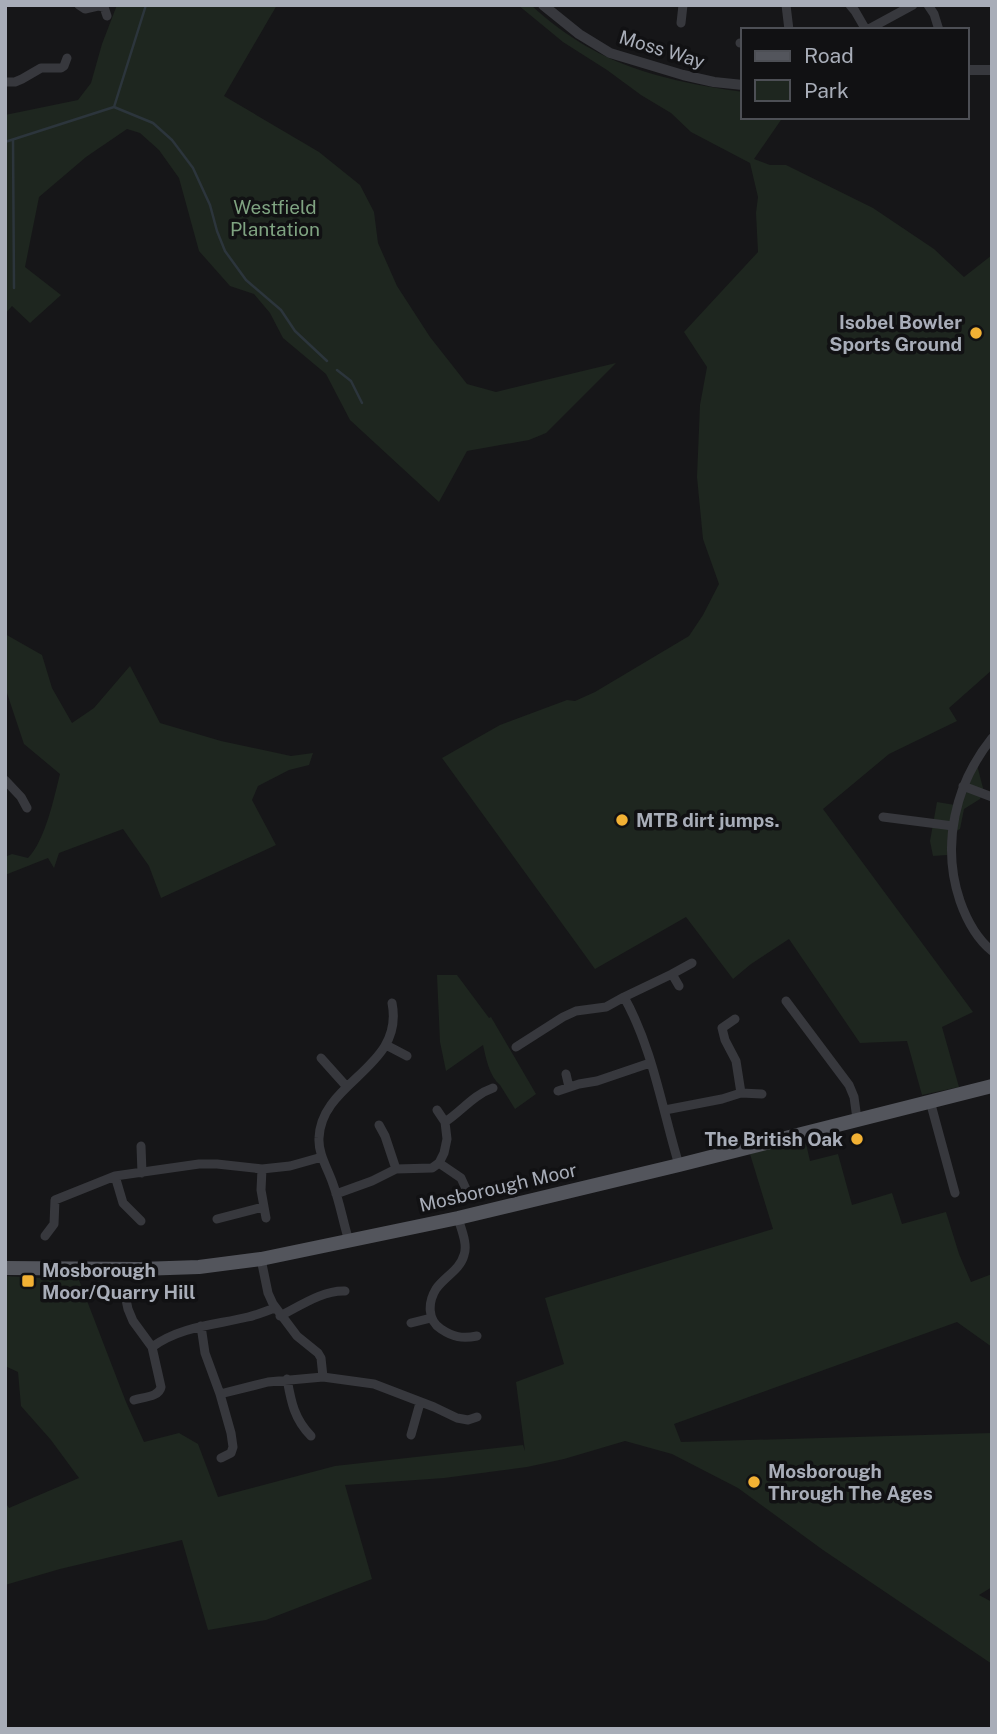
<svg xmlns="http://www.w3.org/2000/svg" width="997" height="1734" viewBox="0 0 997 1734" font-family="'Public Sans',sans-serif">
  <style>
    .green { fill: #1e261f }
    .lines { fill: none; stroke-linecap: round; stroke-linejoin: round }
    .stream { stroke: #2c353c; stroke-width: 2.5 }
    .minor { stroke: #37383d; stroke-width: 9 }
    .tertiary { stroke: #37383d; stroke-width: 10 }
    .primary { stroke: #53555c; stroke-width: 14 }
    .poi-dot { fill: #f2b134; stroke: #111113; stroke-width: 2.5 }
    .labels { text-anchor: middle; stroke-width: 7; stroke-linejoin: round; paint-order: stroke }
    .street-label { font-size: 19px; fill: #a8adb8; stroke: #111113 }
    .park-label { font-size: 19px; fill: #7fa381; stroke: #111113 }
    .poi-label { font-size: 19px; font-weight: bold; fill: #a8adb8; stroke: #111113; text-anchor: start }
  </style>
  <rect width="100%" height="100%" fill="#161618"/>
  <path class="green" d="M117 5H277L224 96 319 152 360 185 374 212 378 243 397 286 430 337 467 384 496 392 616 363 546 433 529 440 467 451 439 502 350 420 326 374 283 338 270 313 254 294 230 286 199 251 179 178 159 150 140 133 127 129 86 157 39 197 25 267 61 295 30 323 12 306 5 314V115L78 100 91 83 102 44Z
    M518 5H531C596 65 659 80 743 92V117H783L754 159 770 165H786L873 208 934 249 964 277 992 255V670L949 708 957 721 889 754 823 809 973 1012 942 1027 959 1087 922 1095 907 1041 860 1043 789 939 751 964 733 979 686 917 595 969 442 758 500 725 567 700 575 701 595 692 689 636 703 615 719 584 703 539 697 477 700 405 707 367 684 332 758 252 756 213 758 197 750 163 691 132 671 113 641 95 607 70 563 42Z
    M5 634 42 655 52 688 72 723 94 708 130 666 160 723 221 741 291 756 313 753 309 765 289 770 258 786 252 800 276 845 161 898 149 866 123 829 59 853 54 868 48 858 5 875V857L12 854 28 858C45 841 54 798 60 774L24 744 5 687Z
    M977 765 983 788 980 799 964 809 960 829 948 835 947 855 933 856 930 841 937 802 961 806Z
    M437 975H457L489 1018 491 1017 536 1094 515 1109 500 1085C489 1076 486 1058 483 1045L446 1071 440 1042Z
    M805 1139 810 1161 838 1154 852 1205 892 1193 902 1224 946 1212 959 1254 971 1282 992 1274V1347L957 1322 674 1424 681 1442 992 1433V1587L979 1595 992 1602V1664L823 1550 738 1488 672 1454 625 1441 564 1459 527 1467 444 1478 345 1485 372 1579 266 1620 208 1630 182 1540 60 1569 5 1585V1502L9 1508 79 1478 51 1440 21 1406 18 1372 5 1366V1276L79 1280 126 1402 144 1442 179 1433 198 1444 218 1497 335 1466 523 1445 525 1451 516 1382 564 1364 545 1298 773 1229 750 1154Z"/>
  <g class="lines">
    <path class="stream" d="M114 107 153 123 172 140 193 168 210 205 217 231 225 251 246 280 281 310 295 331 327 361
      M13 140 14 288
      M5 142 114 107 146 5
      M337 370 351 381 362 403"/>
    <path class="minor" d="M79 5 85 9 98 6 104 7 107 16
      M786 5 789 30
      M850 5 855 11 866 30
      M928 5 934 14 939 30
      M681 23 683 5
      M867 30 913 5
      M740 43H743
      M5 82H15L22 79 41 68H61L64 66 67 58
      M992 738C955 784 941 845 960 901 967 921 976 938 992 951
      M5 780 21 797 27 808
      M963 786 992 797
      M883 817 953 826
      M672 974 679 986
      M786 1001 849 1085 854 1097 857 1119
      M735 1019 722 1028 725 1040 736 1061 741 1093
      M386 1045 407 1056
      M516 1047 563 1017 576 1011 606 1007 624 997
      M321 1058 347 1087
      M566 1074 569 1087
      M558 1091 579 1084 597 1081 650 1063
      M930 1101 955 1193
      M665 1110 722 1099 741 1093 762 1094
      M445 1122C462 1111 473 1095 493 1088
      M379 1125 385 1136 396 1169
      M141 1146 142 1173
      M439 1163 461 1178 466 1189
      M679 1165C662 1109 653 1049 624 997L672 974 692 963
      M262 1169 261 1190 266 1218
      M115 1176 123 1203 141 1221
      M336 1194 372 1181 396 1169 432 1168 439 1163 444 1153 447 1139 445 1122 437 1110
      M458 1218C461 1229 468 1244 464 1255 460 1270 444 1277 436 1289 428 1302 427 1320 441 1329 453 1337 462 1339 477 1336
      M217 1219 263 1207
      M45 1236 54 1224 55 1200 115 1176 199 1164H217L262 1169 290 1166 322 1157
      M349 1241C343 1222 340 1203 333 1184 328 1169 318 1154 319 1138 321 1081 405 1068 392 1003
      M261 1259 268 1293 273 1304 297 1336 318 1353 321 1358 323 1377
      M125 1295 128 1309 133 1321 152 1347 161 1387C159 1397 144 1397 134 1400
      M280 1316C300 1306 323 1290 345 1291
      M411 1323 431 1318
      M201 1326 205 1353 220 1394 231 1433 233 1447 231 1453 221 1458
      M152 1347C181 1326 215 1325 248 1317 257 1315 266 1311 275 1308
      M287 1379C291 1401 294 1419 311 1436
      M220 1394 268 1382 323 1377 374 1384 434 1407 457 1418 468 1420 477 1417
      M411 1435 420 1403"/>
    <path class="tertiary" d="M543 5 579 34 610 53 683 75 714 82 743 85
      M967 70H992"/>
    <path class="primary" d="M5 1268 140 1269 199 1267 261 1259 458 1218 679 1165 992 1086"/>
  </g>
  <g class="poi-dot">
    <circle cx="976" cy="333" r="7"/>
    <circle cx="622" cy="820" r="7"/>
    <circle cx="857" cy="1139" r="7"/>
    <rect x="21" y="1274" width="14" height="14" rx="3.5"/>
    <circle cx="754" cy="1482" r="7"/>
  </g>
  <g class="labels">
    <g class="street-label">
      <text transform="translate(662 49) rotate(17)" y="7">Moss Way</text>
      <text transform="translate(498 1187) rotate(-13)" y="7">Mosborough Moor</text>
    </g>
    <g class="park-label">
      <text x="275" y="214">Westfield<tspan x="275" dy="22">Plantation</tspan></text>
    </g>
    <g class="poi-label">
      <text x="962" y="329" text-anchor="end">Isobel Bowler<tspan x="962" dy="22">Sports Ground</tspan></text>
      <text x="636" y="827">MTB dirt jumps.</text>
      <text x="843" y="1146" text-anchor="end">The British Oak</text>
      <text x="42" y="1277">Mosborough<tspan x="42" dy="22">Moor/Quarry Hill</tspan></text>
      <text x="768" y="1478">Mosborough<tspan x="768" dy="22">Through The Ages</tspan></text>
    </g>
  </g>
  <rect width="997" height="1734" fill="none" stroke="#a8adb8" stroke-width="14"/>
  <rect x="741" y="28" width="228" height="91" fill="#111113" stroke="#4d4f55" stroke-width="2"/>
  <rect x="755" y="51" width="35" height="10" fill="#53555c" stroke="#4d4f55" stroke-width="2"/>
  <text x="804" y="63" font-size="21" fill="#a8adb8">Road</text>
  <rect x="755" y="80" width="35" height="21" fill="#1e261f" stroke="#4d4f55" stroke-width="2"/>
  <text x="804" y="98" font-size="21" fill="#a8adb8">Park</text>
</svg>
